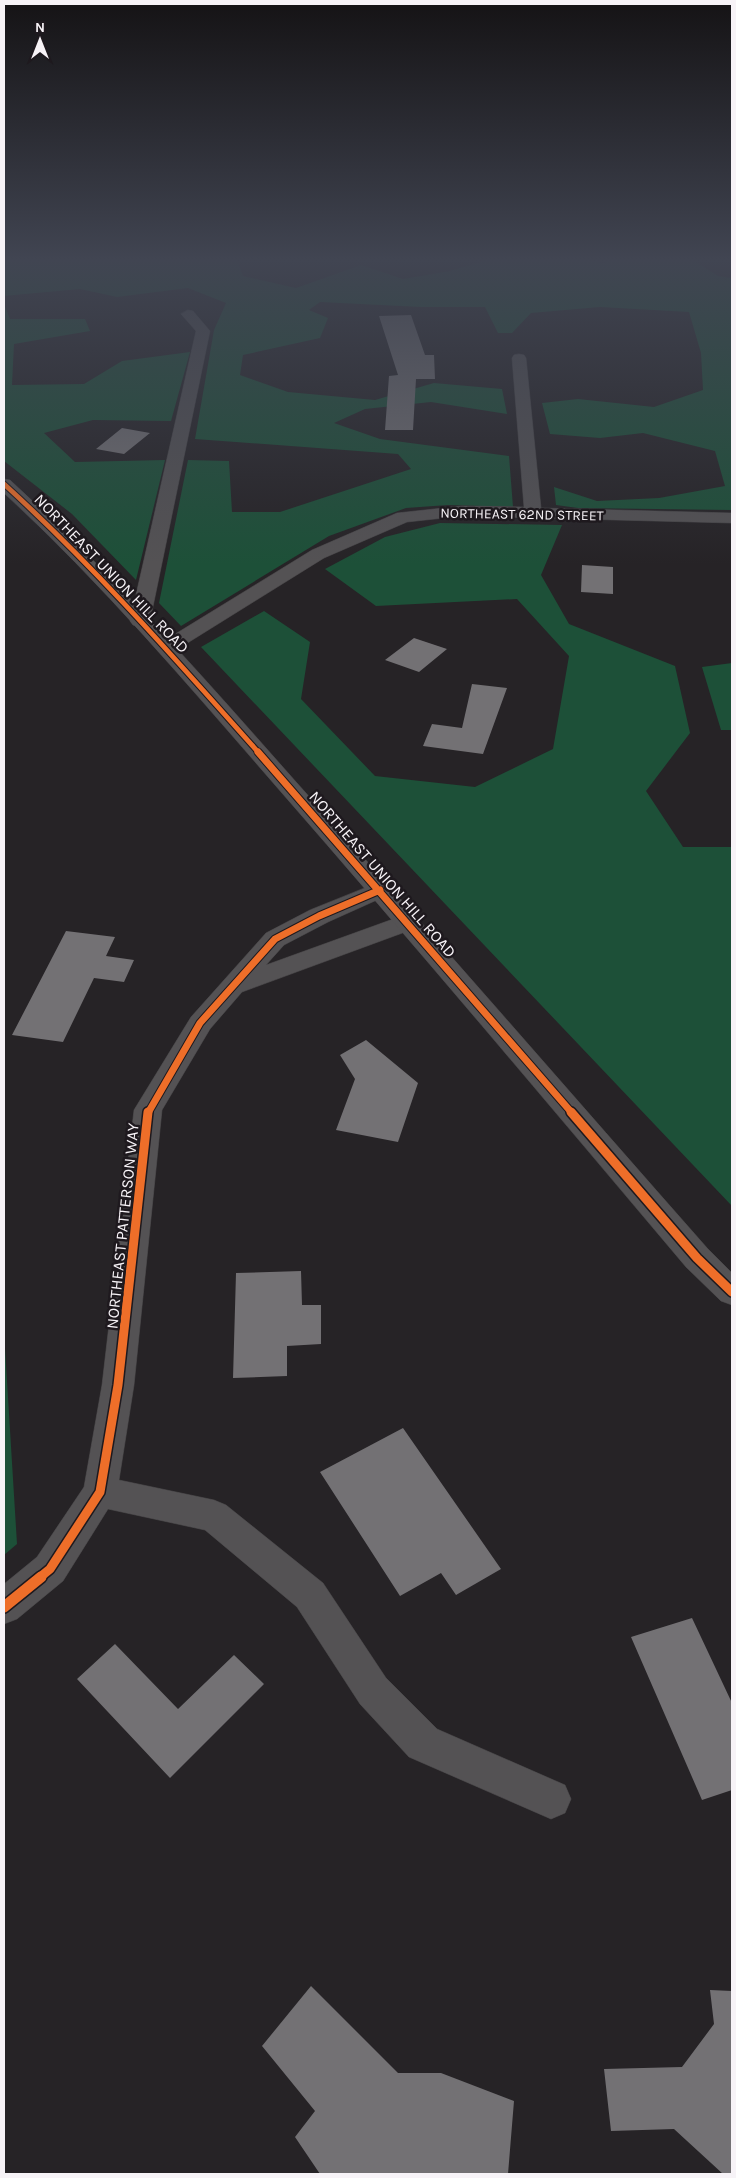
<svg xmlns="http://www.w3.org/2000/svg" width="736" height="2178" viewBox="0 0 736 2178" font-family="Karla,sans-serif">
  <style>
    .green { fill: #1d5038 }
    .building { fill: #737174 }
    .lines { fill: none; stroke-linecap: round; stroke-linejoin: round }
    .minor-casing { stroke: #413f41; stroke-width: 1 }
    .tertiary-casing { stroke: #413f41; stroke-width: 1 }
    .minor { fill: #545254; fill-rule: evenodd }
    .tertiary { fill: #545254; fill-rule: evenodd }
    .cycleway-far3-casing { stroke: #1e191e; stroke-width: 7 }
    .cycleway-far2-casing { stroke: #1e191e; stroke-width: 9 }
    .cycleway-far1-casing { stroke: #1e191e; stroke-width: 12 }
    .cycleway-casing { stroke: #1e191e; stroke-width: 14 }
    .cycleway-far3 { stroke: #ee6e29; stroke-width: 5 }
    .cycleway-far2 { stroke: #ee6e29; stroke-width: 7 }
    .cycleway-far1 { stroke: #ee6e29; stroke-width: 9 }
    .cycleway { stroke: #ee6e29; stroke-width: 11 }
    .labels { text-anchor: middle; stroke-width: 5; stroke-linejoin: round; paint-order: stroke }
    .far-street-label { font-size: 14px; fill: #f7f3f7; stroke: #1e191e }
    .street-label { font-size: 16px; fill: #f7f3f7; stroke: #1e191e }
  </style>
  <rect width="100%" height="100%" fill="#262326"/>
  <path class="green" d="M4 259H237L243 276 296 288 361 265 403 279 450 271 490 259H583L603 263 613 259H691L718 276 732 278V510L578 508 556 505 554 487 597 501 659 498 725 486 715 451 643 433 600 438 550 434 542 403 578 399 654 407 703 390 701 353 689 312 600 307 531 313 512 333H498L485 307H421L320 302 309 310 328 318 320 338 243 355 240 375 288 392 375 400 434 383 502 389 507 414 431 402 365 409 334 423 380 439 509 456 513 507 448 505 406 508 329 536 181 626 159 603 188 460 229 461 232 512H280L411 469 398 454 195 439 214 330 226 303 188 288 117 297 80 289 4 296Z
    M4 304 10 319H85L90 331 14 344 12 385 84 384 122 361 190 352 171 421 93 420 44 433 75 462 165 460 136 580 72 514 4 461Z
    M440 523 562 525 541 575 569 624 675 666 690 733 646 791 683 847H732V1206L201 647 264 611 310 642 301 699 375 776 475 787 553 749 569 656 517 599 376 606 325 569 385 537Z
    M732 663V730H721L702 667Z
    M4 1332 17 1544 4 1555Z"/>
  <path class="building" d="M411 315 425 355H434L435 379H416L413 430H385L389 376 398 375 379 316Z
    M122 428 150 433 124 454 96 449Z
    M582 565 613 567V594L581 592Z
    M414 638 447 649 419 672 385 660Z
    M472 684 507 688 483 754 423 746 432 724 462 728Z
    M66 931 115 937 106 956 134 960 124 982 94 978 63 1042 12 1035Z
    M366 1040 418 1083 398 1142 336 1130 355 1079 340 1055Z
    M301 1271 302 1305H321V1344L287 1346V1376L233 1378 236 1273Z
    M403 1428 501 1569 456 1595 441 1573 400 1596 320 1472Z
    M692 1618 732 1703V1790L702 1800 631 1637Z
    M115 1644 178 1709 234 1655 264 1684 170 1778 77 1679Z
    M311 1986 398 2073H441L514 2101 508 2174H320L295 2137 315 2111 262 2046Z
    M710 1990 732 1991V2174H723L674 2129 611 2131 604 2069 682 2067 714 2024Z"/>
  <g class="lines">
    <g class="minor-casing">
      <path id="minor" d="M188 310 193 311 210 331 150 621 147 625 140 627 133 625 130 621 196 331 181 314Z
        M519 354 524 355 526 358 541 508 732 513V523L462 516 407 522 324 558 173 652 166 654 159 652 156 648 159 644 312 550 397 513 462 506 524 507 512 358 514 355Z
        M380 882 388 885 392 890 388 895 328 922 284 945 266 965 407 914 416 916 419 922 416 928 242 992 210 1029 162 1110 134 1385 119 1480 214 1500 226 1505 323 1583 386 1678 437 1729 565 1785 571 1799 565 1813 551 1819 409 1757 360 1704 297 1607 205 1530 108 1509 63 1581 17 1619 4 1624V1584L37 1557 84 1487 102 1385 134 1110 191 1017 266 933 310 910Z"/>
    </g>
    <g class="tertiary-casing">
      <path id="tertiary" d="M4 479 10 480C113 574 205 679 297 783 436 937 571 1094 708 1249L732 1273V1305L721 1301 686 1267C550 1106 414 944 275 785 188 685 102 583 4 493Z"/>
    </g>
    <use href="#minor" class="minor"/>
    <use href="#tertiary" class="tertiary"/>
    <g class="cycleway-far3-casing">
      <path id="cycleway-far3" d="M4 484C95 567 177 661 259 753"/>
    </g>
    <g class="cycleway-far2-casing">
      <path id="cycleway-far2" d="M258 752 572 1113
        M148 1113 200 1023 275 939 319 916 380 890"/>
    </g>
    <g class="cycleway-far1-casing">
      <path id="cycleway-far1" d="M571 1112 697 1258 732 1292
        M39 1578 50 1569 100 1492 118 1385 148 1112"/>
    </g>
    <g class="cycleway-casing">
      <path id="cycleway" d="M4 1607 41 1577"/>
    </g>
    <use href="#cycleway-far3" class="cycleway-far3"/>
    <use href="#cycleway-far2" class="cycleway-far2"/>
    <use href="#cycleway-far1" class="cycleway-far1"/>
    <use href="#cycleway" class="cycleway"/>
  </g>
  <linearGradient id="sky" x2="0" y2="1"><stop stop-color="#151315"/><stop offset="0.46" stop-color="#414552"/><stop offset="1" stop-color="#414552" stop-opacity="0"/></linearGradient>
  <rect width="736" height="564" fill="url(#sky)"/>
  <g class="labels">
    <g class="far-street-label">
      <text transform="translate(522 514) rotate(1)" y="5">NORTHEAST 62ND STREET</text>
    </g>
    <g class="street-label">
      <text transform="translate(112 573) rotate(46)" y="6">NORTHEAST UNION HILL ROAD</text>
      <text transform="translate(383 874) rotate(49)" y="6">NORTHEAST UNION HILL ROAD</text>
      <text transform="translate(122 1226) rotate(-84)" y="6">NORTHEAST PATTERSON WAY</text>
    </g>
  </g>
  <rect width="736" height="2178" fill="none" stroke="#f7f3f7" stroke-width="10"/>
  <g transform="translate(40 40)" stroke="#1e191e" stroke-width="4" paint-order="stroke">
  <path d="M0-4L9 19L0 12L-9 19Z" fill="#f7f3f7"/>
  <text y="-8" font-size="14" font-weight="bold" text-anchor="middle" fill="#f7f3f7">N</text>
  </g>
</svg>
